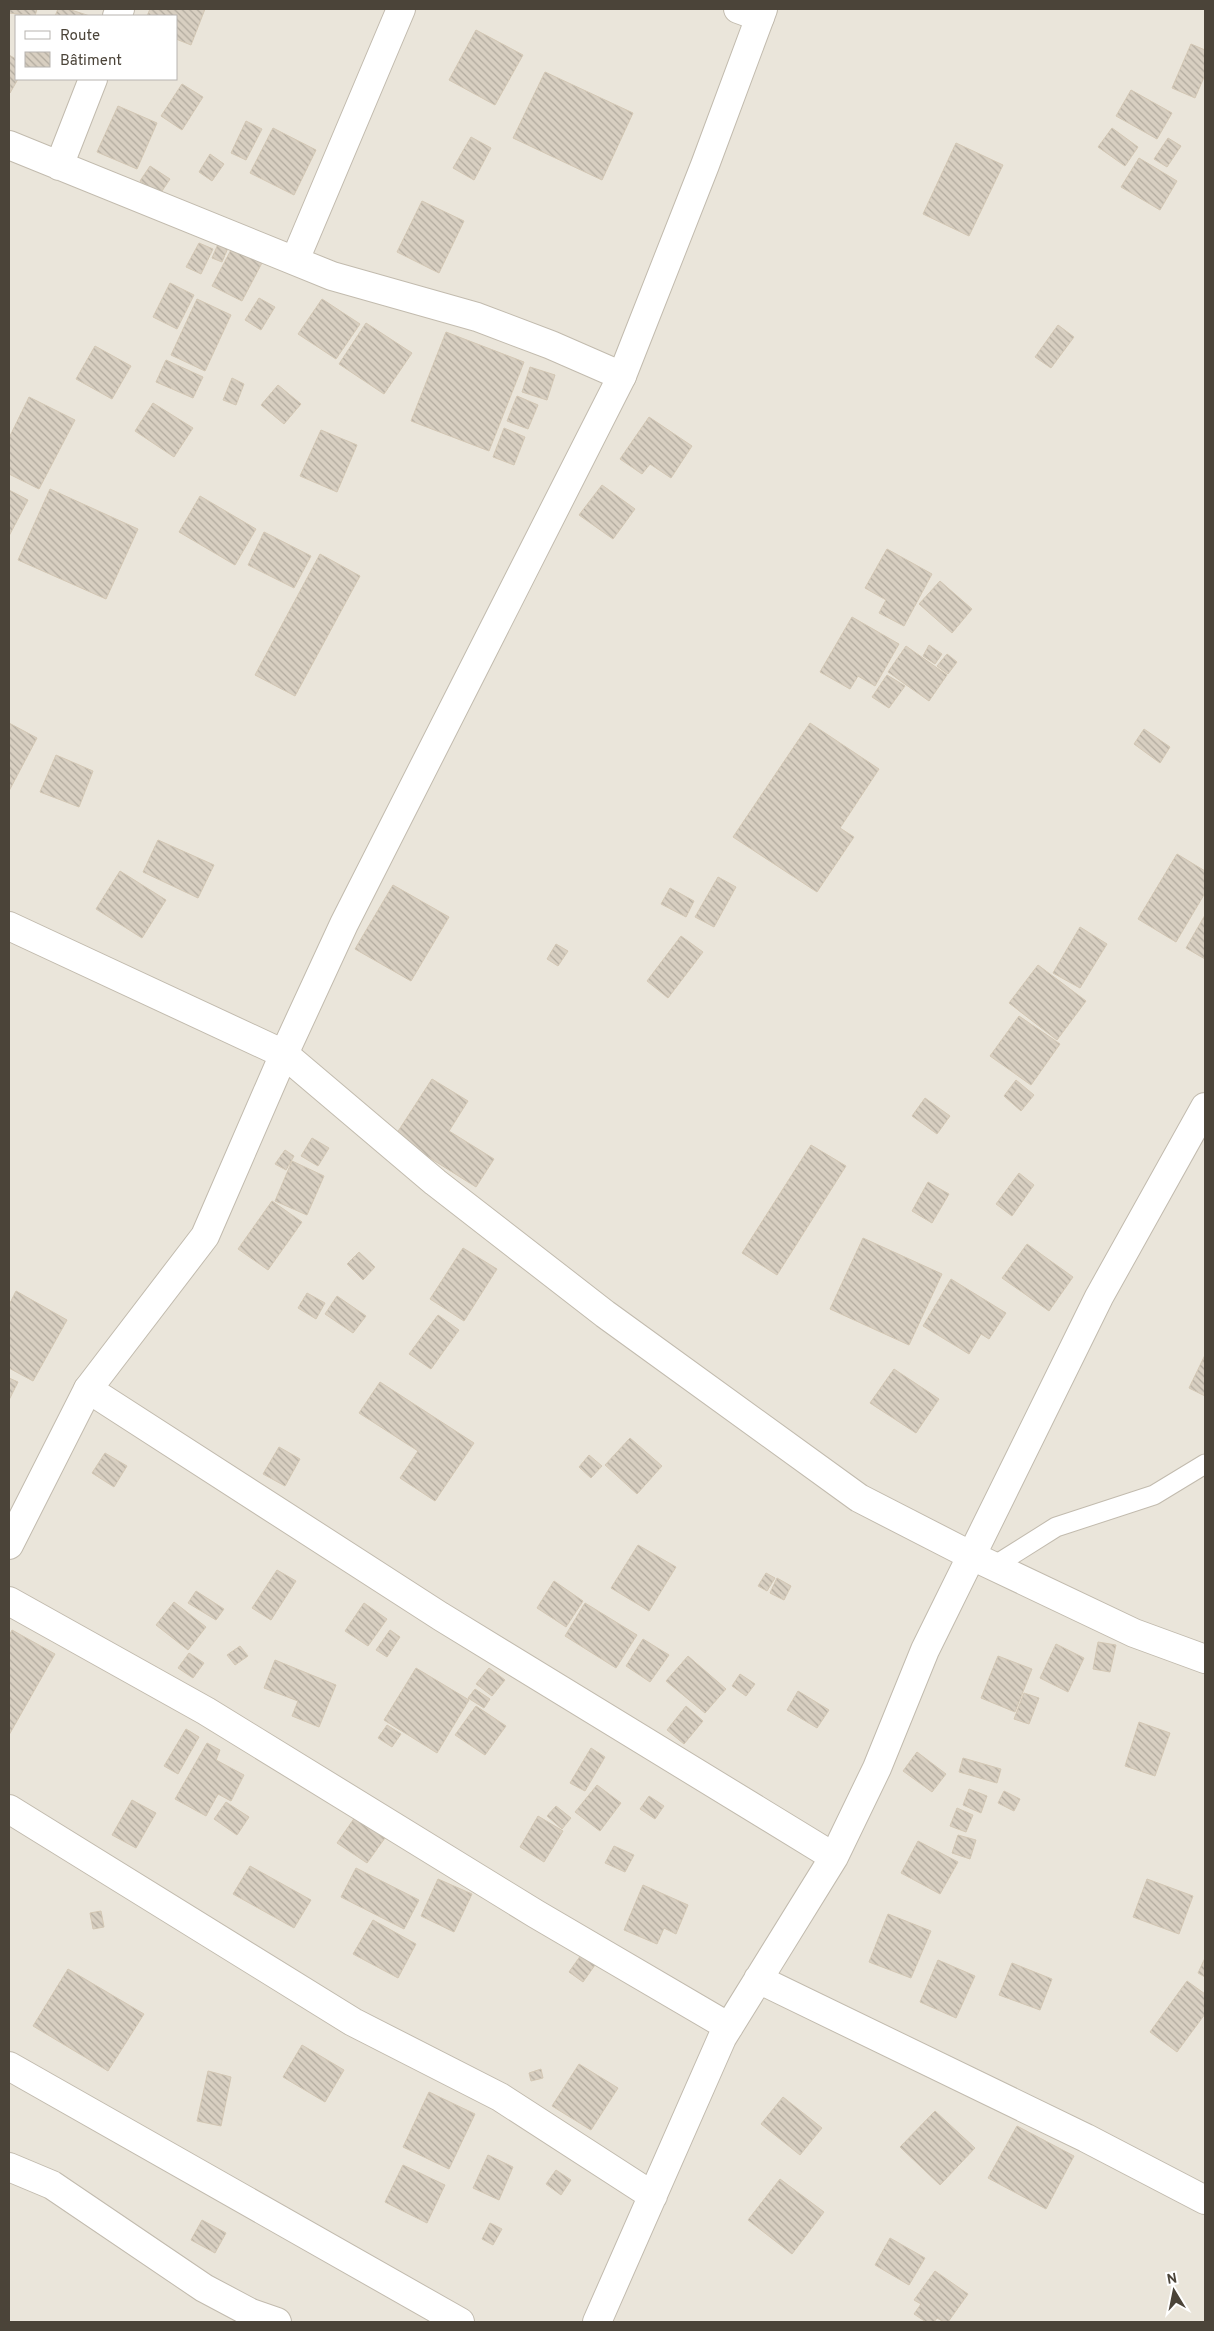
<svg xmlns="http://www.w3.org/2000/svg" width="1214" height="2331" viewBox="0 0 1214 2331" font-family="Overpass,sans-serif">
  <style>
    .residential { fill: #eae5da; fill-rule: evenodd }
    .building { fill: url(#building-back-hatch); stroke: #d3c7b4 }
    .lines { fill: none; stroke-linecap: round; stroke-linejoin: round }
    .service-casing { stroke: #c2bbae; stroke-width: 21 }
    .minor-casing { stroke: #c2bbae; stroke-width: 30 }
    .tertiary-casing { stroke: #c2bbae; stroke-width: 30 }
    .service { stroke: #fff; stroke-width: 19 }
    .minor { stroke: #fff; stroke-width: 28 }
    .tertiary { stroke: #fff; stroke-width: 28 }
  </style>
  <defs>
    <pattern id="building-back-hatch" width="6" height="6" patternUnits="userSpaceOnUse" patternTransform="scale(1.25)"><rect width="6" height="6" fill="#d8cfc1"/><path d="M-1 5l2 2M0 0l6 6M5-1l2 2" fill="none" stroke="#b1aa9e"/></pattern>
  </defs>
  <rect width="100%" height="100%" fill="#f6f3ec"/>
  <path class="residential" d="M9 9H1205V2322H9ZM16 16H176V79H16Z"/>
  <path class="building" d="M9 9H37L35 16 9 13Z
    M58 9H68L90 16H55Z
    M150 9H205L191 45 176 39V16H147Z
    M476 30 523 55 495 105 449 80Z
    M1191 44 1205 50V75L1195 98 1172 88Z
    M9 55 16 59 18 79 10 93Z
    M545 72 633 113 602 180 513 138Z
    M182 84 203 97 182 130 161 116Z
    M1131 90 1172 113 1157 139 1116 116Z
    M118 106 157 123 137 169 97 152Z
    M246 121 262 129 246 160 231 153Z
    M273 128 316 150 294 195 250 173Z
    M1112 128 1138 147 1125 166 1098 147Z
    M471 137 491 148 474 180 453 168Z
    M1168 138 1181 146 1167 167 1154 159Z
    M956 143 1003 165 969 236 923 214Z
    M210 154 224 164 212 181 199 172Z
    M1139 158 1177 181 1160 210 1121 187Z
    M150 166 170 179 160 194 140 181Z
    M422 201 464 221 439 273 397 252Z
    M221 237 231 241 222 262 212 258Z
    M199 243 213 249 201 274 186 267Z
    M233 246 263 261 242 301 212 286Z
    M170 283 194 295 177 329 153 317Z
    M259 298 275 307 261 330 245 320Z
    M197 299 231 315 205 371 171 355Z
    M322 299 360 324 336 359 298 334Z
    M366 323 412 353 384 394 339 364Z
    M1058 325 1074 337 1051 368 1035 357Z
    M446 332 524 362 489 451 411 421Z
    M95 346 131 366 112 399 76 379Z
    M166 360 203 377 193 398 156 382Z
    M530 367 555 375 547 400 522 392Z
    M232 378 244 384 236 405 223 400Z
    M278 385 301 404 284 424 261 405Z
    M517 396 538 405 528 429 507 421Z
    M29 397 75 420 39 489 9 474V438Z
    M153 403 193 428 174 457 135 431Z
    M649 417 692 446 671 478 650 464 642 474 620 459Z
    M504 428 525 437 514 465 493 457Z
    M321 430 357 445 337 492 300 476Z
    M602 485 635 509 613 539 579 515Z
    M50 489 138 529 106 599 18 560Z
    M9 490 28 500 9 536Z
    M200 496 256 529 235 565 179 532Z
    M264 532 311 556 294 588 248 565Z
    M887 549 932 574 904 626 879 613 886 600 865 588Z
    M320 554 360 576 295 696 255 675Z
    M940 581 972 609 952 633 919 604Z
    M852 617 899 644 875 686 858 676 850 689 820 672Z
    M929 645 942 654 935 664 923 656Z
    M906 646 947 675 929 701 888 672Z
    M947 654 957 662 948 674 937 666Z
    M887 675 905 686 889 708 872 697Z
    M9 723 37 738 9 791Z
    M810 723 879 769 840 828 854 837 817 892 733 837Z
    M1144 729 1170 747 1160 763 1134 744Z
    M56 755 93 771 79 807 40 792Z
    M158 840 214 865 198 898 143 872Z
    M1177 854 1205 871V893L1176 942 1138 919Z
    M120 871 166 900 142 938 96 909Z
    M718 877 736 887 714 927 695 917Z
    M393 885 449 917 411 981 355 949Z
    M670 888 694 901 686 917 661 904Z
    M1205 915V959L1186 948Z
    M1080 927 1107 944 1080 988 1053 973Z
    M681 936 703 952 668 998 647 981Z
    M556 944 568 951 558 966 547 959Z
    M1038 965 1086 1001 1057 1040 1009 1003Z
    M1019 1016 1060 1044 1031 1085 990 1056Z
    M432 1079 468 1101 449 1131 494 1159 476 1187 395 1136Z
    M1016 1080 1034 1095 1021 1111 1004 1096Z
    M925 1098 950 1116 937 1134 912 1116Z
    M312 1138 329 1148 318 1166 301 1156Z
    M811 1145 846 1166 777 1275 742 1253Z
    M285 1150 294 1156 286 1170 275 1164Z
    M292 1161 324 1176 307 1215 275 1201Z
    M1019 1173 1034 1185 1012 1216 996 1204Z
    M928 1182 949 1194 932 1223 912 1211Z
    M272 1201 302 1222 268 1270 238 1249Z
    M863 1238 942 1274 909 1345 830 1309Z
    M1027 1244 1073 1277 1049 1311 1002 1278Z
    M463 1248 497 1269 464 1321 430 1299Z
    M359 1252 375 1267 363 1280 347 1264Z
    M951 1279 1006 1313 989 1339 981 1334 969 1354 923 1326Z
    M16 1291 67 1320 33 1381 9 1368V1305Z
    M307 1293 325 1303 316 1319 298 1308Z
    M337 1296 366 1316 353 1333 325 1314Z
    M438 1315 459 1330 431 1369 409 1354Z
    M1205 1355V1396L1189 1388Z
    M894 1369 939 1399 916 1433 870 1403Z
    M9 1378 18 1382 9 1400Z
    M380 1382 474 1443 435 1501 400 1478 418 1451 359 1413Z
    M630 1438 662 1466 637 1494 605 1465Z
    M279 1447 300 1459 285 1486 263 1474Z
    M105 1453 127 1466 114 1487 92 1473Z
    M589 1455 602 1466 591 1478 579 1467Z
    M638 1545 676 1567 649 1611 611 1588Z
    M277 1570 296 1581 271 1620 252 1608Z
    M766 1573 775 1578 767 1591 758 1586Z
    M777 1578 791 1586 784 1600 770 1593Z
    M554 1581 583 1601 566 1627 537 1608Z
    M196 1591 224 1609 216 1620 188 1603Z
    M174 1602 206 1627 188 1650 156 1625Z
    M364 1603 387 1619 368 1646 345 1631Z
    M585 1603 637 1635 616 1668 565 1636Z
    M12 1630 55 1654 9 1735V1636Z
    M390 1630 400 1637 387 1657 376 1650Z
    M643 1639 669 1655 650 1682 626 1666Z
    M1098 1642 1116 1645 1110 1672 1093 1669Z
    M1056 1644 1084 1658 1068 1692 1040 1678Z
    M240 1646 248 1656 235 1665 227 1655Z
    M189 1653 204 1663 193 1678 178 1668Z
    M688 1656 726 1689 705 1713 666 1681Z
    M998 1656 1032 1669 1015 1712 981 1698Z
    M275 1660 336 1685 319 1727 292 1716 298 1701 264 1688Z
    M416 1668 469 1700 437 1753 384 1720Z
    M489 1668 505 1680 492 1696 476 1684Z
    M740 1674 755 1684 746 1696 732 1686Z
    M475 1689 490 1699 484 1708 468 1698Z
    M798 1691 829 1710 817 1728 787 1710Z
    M1024 1693 1039 1698 1029 1724 1014 1719Z
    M476 1706 506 1726 485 1755 455 1735Z
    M686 1706 703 1721 684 1744 667 1730Z
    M1139 1722 1170 1733 1155 1776 1125 1766Z
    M387 1725 401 1734 392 1747 378 1738Z
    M186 1729 199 1737 178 1774 164 1766Z
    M207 1743 220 1750 216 1760 244 1775 231 1801 218 1794 206 1816 175 1799Z
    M591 1748 605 1757 585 1791 570 1783Z
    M917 1752 946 1774 932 1792 903 1771Z
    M963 1758 1001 1769 997 1783 959 1772Z
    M597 1785 621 1803 600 1831 575 1812Z
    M969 1789 987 1796 981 1813 963 1805Z
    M1004 1791 1020 1799 1014 1811 998 1803Z
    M649 1796 664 1806 655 1819 640 1809Z
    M132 1800 156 1813 136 1848 112 1835Z
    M226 1802 249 1817 237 1835 214 1819Z
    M556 1806 571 1818 562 1829 547 1816Z
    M957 1808 973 1815 966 1832 950 1826Z
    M360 1810 390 1831 367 1863 337 1843Z
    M538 1816 563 1831 544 1862 520 1847Z
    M958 1835 976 1840 970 1859 952 1853Z
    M918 1841 958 1862 940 1894 901 1873Z
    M614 1846 634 1855 625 1872 605 1863Z
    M250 1866 311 1900 294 1928 233 1894Z
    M356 1868 419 1900 404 1929 341 1897Z
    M438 1879 472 1894 454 1932 421 1916Z
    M1147 1879 1193 1896 1179 1934 1133 1917Z
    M643 1885 688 1905 676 1934 664 1928 657 1944 624 1930Z
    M101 1911 104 1927 93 1929 90 1913Z
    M888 1914 931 1931 911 1978 869 1962Z
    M373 1920 416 1944 398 1978 353 1954Z
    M581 1955 595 1965 583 1982 569 1972Z
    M1205 1958V1977L1198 1973Z
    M938 1960 975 1976 956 2018 920 2002Z
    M1012 1963 1052 1979 1040 2010 999 1995Z
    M68 1969 144 2014 108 2071 33 2026Z
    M1187 1981 1205 1994V2014L1177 2052 1150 2032Z
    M302 2045 344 2070 325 2102 283 2077Z
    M579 2064 618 2088 591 2130 552 2106Z
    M541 2069 543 2078 531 2081 529 2073Z
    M208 2071 231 2077 221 2126 197 2121Z
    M429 2092 475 2114 449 2169 403 2147Z
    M783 2097 822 2128 800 2155 761 2124Z
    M935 2111 975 2148 940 2185 900 2147Z
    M1017 2126 1074 2156 1046 2209 988 2178Z
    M488 2155 513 2167 499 2200 473 2188Z
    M403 2165 445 2185 427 2223 385 2202Z
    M556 2170 571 2180 561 2195 546 2184Z
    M780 2179 824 2212 792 2254 748 2220Z
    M202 2220 226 2233 215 2253 191 2240Z
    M490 2223 502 2229 493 2245 482 2239Z
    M890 2238 925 2258 909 2285 875 2265Z
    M935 2271 968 2294 948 2322H944L937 2318 934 2322H926L914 2314 921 2304 914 2300Z"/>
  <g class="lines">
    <g class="service-casing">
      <path id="service" d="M994 1566 1056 1527 1154 1495 1205 1464"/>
    </g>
    <g class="minor-casing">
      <path id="minor" d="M738 9 760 17
        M117 16 120 9
        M9 145 332 276 477 317 551 345 622 376
        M59 166 93 79
        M295 260 401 9
        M9 926 284 1054 435 1182 605 1314 859 1498 972 1556 1134 1633 1205 1659
        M88 1389 440 1616 834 1857
        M9 1601 206 1711 536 1914 729 2027
        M9 1809 353 2022 500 2097 653 2196
        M758 1979 1086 2138 1205 2200
        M9 2066 460 2322
        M9 2167 52 2185 204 2288 251 2313 277 2322
        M597 2322 722 2038 834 1857 877 1768 925 1650 1099 1297 1205 1107"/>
    </g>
    <g class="tertiary-casing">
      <path id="tertiary" d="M9 1545 88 1389 205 1236 284 1054 344 924 622 376 705 165 763 9"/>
    </g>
    <use href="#service" class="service"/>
    <use href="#minor" class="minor"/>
    <use href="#tertiary" class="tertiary"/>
  </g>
  <rect width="1214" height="2331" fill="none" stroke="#4b4439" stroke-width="20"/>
  <rect x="15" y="15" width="162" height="65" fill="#ffffff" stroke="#b7b4b0"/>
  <rect x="25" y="31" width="25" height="8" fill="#ffffff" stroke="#b7b4b0"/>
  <text x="60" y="40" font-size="15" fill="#4b4439">Route</text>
  <rect x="25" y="52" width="25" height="15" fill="url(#building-back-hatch)" stroke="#b7b4b0"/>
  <text x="60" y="65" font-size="15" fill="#4b4439">Bâtiment</text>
  <g transform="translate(1174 2291) rotate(350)" stroke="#ffffff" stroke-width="4" paint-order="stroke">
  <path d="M0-4L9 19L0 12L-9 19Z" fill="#4b4439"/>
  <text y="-8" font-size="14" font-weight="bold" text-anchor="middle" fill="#4b4439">N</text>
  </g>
</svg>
